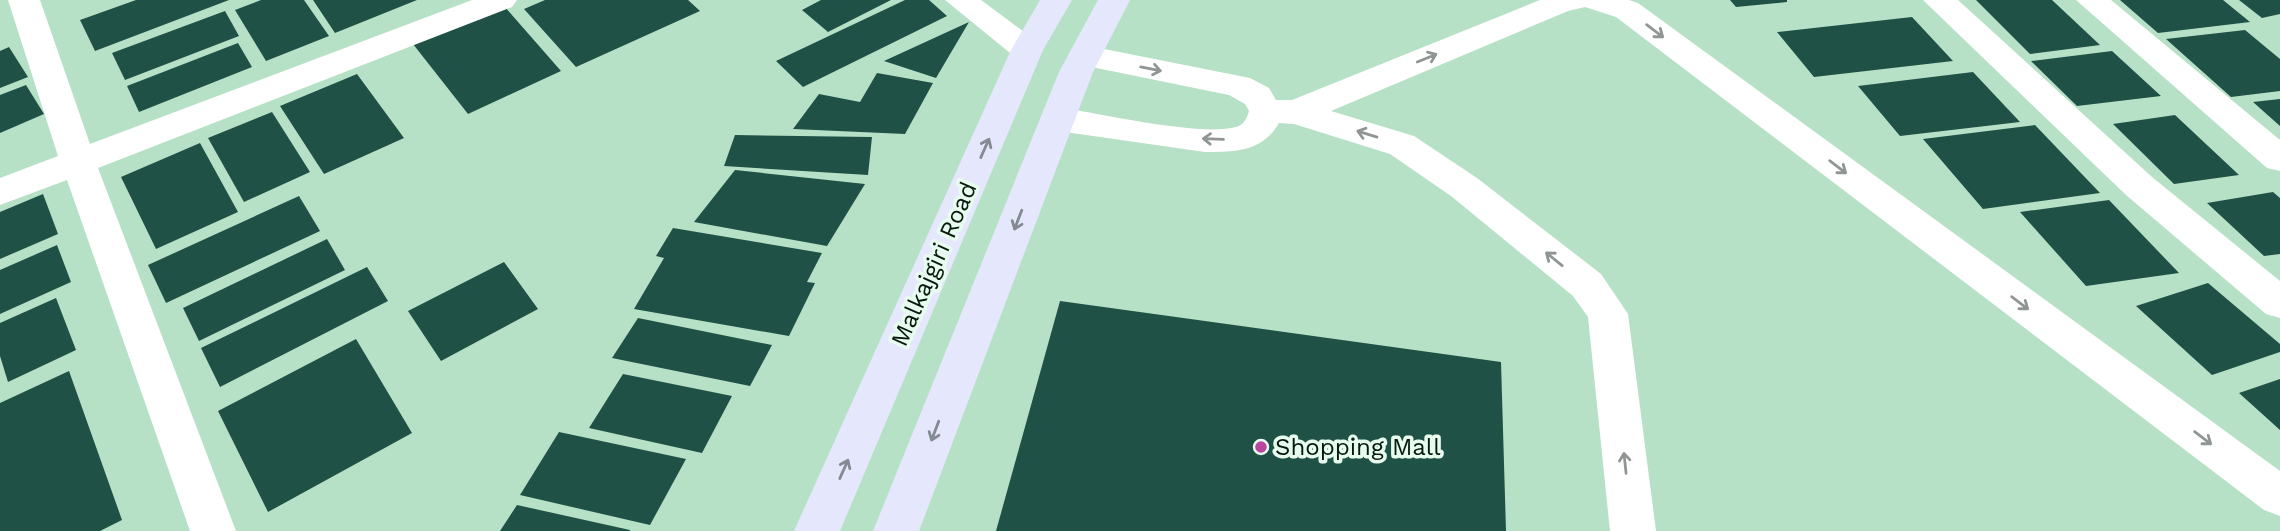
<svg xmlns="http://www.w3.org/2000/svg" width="2280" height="531" viewBox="0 0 2280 531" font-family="'Work Sans',sans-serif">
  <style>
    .building { fill: #1f5147 }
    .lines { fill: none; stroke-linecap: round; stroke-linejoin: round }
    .minor { fill: #fff; fill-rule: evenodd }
    .secondary { fill: #e5e8fd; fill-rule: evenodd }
    .oneway { stroke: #909793 }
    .oneway2 { stroke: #828a92 }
    .poi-dot { fill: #b8459f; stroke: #e7fcee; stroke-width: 2.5 }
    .labels { text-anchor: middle; stroke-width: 7; stroke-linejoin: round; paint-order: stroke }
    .street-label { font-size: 24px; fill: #08180f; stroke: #e7fcee }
    .poi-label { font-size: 24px; fill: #08180f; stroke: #e7fcee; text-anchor: start }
  </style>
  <rect width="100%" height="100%" fill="#b7e1c6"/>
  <path class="building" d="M136 0H229L95 51 80 20Z
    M261 0H304L329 36 266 61 235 10Z
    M313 0H417L335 33Z
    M545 0H688L700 11 576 67 524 9Z
    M821 0H891L828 32 802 10Z
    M905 0H929L947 16 803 87 776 61Z
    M1730 0H1787V2L1736 7Z
    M1976 0H2052L2100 45 2030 54Z
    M2120 0H2223L2250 22 2158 33Z
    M2239 0H2280V14L2262 18Z
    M504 6 561 71 468 114 413 44Z
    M225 11 239 36 125 80 112 53Z
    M1912 17 1953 61 1814 77 1777 32Z
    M969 22 936 78 884 61Z
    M2245 30 2280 59V91L2231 97 2166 39Z
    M238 43 252 67 139 112 127 86Z
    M9 47 28 77 0 88V51Z
    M2112 51 2161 96 2077 106 2031 61Z
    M1973 72 2020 122 1900 136 1858 86Z
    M877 73 933 83 905 134 793 129 819 94 860 102Z
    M357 74 404 138 324 174 280 106Z
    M26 85 44 114 0 133V95Z
    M2280 99V126L2253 102Z
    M272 112 310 172 244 202 208 138Z
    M2175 115 2239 175 2174 184 2113 124Z
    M2035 125 2100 193 1983 209 1923 139Z
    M735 135 872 137 868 175 724 166Z
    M200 143 238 212 156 249 121 177Z
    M735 170 865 184 827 246 694 222Z
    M2273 192 2280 198V254L2264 256 2207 203Z
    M43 194 58 234 0 259V212Z
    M299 196 320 231 166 303 148 265Z
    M2109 200 2179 273 2086 286 2020 212Z
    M673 228 822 253 807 282 815 283 789 336 634 309 664 258 656 256Z
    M327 239 345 270 199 341 183 308Z
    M57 245 71 282 0 314V270Z
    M504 262 538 309 441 361 408 311Z
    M367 267 388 301 220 387 201 348Z
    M2208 283 2280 344V352L2212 375 2136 306Z
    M56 298 76 350 8 382 0 356V323Z
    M1060 301 1501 362 1506 531H996Z
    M638 318 772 345 750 386 612 358Z
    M356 339 412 433 268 512 218 411Z
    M69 371 122 520 100 531H0V403Z
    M623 374 732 396 702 453 589 428Z
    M2280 379V430L2239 393Z
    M559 432 686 459 650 525 520 495Z
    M517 505 630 530V531H500Z"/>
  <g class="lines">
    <path class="minor" d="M8 0H40L90 144 472 0H517L512 7 98 168 236 531H190L67 180 0 205V178L58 156Z
      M945 0H981L1039 43 1043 50 1039 57 1027 60 1015 57Z
      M1540 0H1629L1638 3 2280 471V516L2264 510 1616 17 1585 7 1568 11 1331 111 1414 136 1477 178 1601 274 1628 314 1656 531H1610L1588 317 1573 296 1451 196 1390 154 1294 124 1279 123C1262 152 1236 152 1205 152L1058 131 1046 127 1041 119 1046 111 1058 107C1097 113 1202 137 1236 127 1244 125 1247 118 1249 111L1245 104 1229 95 1072 63 1068 56 1072 49 1084 45 1250 78 1269 88 1276 100H1292Z
      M1923 0H1958L2152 177 2280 281V318L2266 314 2126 195Z
      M2076 0H2111L2280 140V171L2267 168Z"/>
    <path class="secondary" d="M1040 0H1072L1043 50 840 531H794L1011 50Z
      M1098 0H1130L1093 72 919 531H873L1059 72Z"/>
  </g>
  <defs><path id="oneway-shaft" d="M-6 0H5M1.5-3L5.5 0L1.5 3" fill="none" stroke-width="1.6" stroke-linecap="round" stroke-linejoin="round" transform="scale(1.75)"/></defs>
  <g class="oneway">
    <use href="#oneway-shaft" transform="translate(1655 31) rotate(37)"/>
    <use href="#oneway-shaft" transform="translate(1427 58) rotate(-22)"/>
    <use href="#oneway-shaft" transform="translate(1151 69) rotate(11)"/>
    <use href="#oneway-shaft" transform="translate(1367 134) rotate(-163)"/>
    <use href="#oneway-shaft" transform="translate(1213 139) rotate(-178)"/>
    <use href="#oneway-shaft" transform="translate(1838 167) rotate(37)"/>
    <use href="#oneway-shaft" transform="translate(1554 259) rotate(-141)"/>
    <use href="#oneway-shaft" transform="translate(2020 303) rotate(37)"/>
    <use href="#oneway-shaft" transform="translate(2203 438) rotate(37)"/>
    <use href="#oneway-shaft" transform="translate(1625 463) rotate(-96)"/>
  </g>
  <g class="oneway2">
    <use href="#oneway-shaft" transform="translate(985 148) rotate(-66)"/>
    <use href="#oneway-shaft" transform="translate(1018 220) rotate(111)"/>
    <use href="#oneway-shaft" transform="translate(935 431) rotate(111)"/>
    <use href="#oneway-shaft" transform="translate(844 469) rotate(-66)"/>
  </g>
  <circle class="poi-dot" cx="1261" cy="447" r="7"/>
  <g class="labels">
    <g class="street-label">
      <text transform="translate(934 264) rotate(-66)" y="8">Malkajgiri Road</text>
    </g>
    <g class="poi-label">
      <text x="1275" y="455">Shopping Mall</text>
    </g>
  </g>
</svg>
